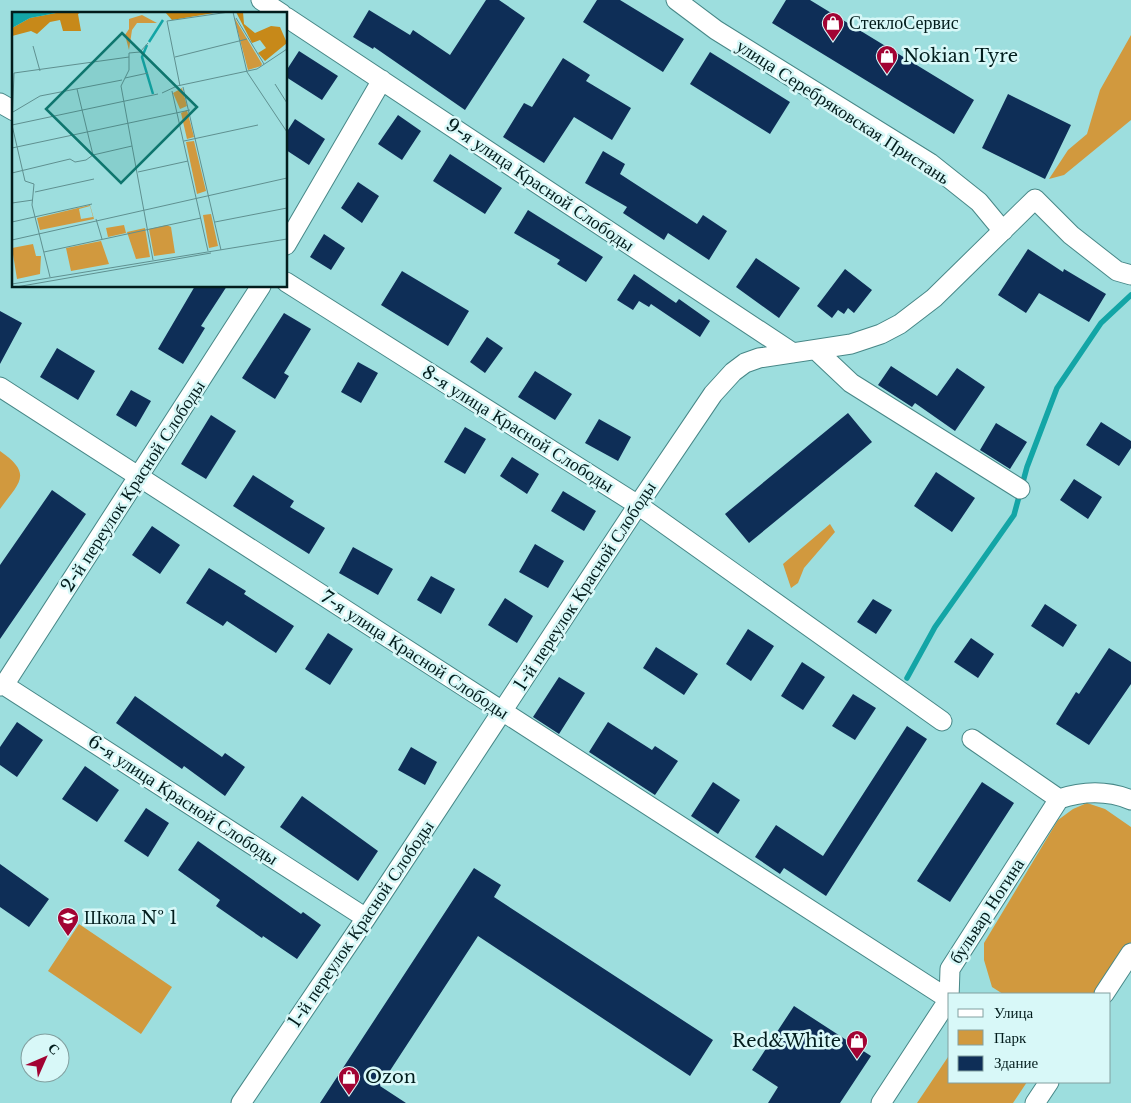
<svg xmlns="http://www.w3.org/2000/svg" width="1131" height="1103" viewBox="0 0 1131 1103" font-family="'Libre Baskerville',serif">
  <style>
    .green { fill: #d1993e }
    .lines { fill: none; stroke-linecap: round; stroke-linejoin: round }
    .stream { stroke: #13a5a6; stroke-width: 5.5 }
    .building { fill: #0e2e57 }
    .minor-casing { stroke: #478787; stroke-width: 21 }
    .minor { stroke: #fff; stroke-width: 19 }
    .labels { text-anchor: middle; stroke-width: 5; stroke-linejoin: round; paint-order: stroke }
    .poi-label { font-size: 18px; fill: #021c1c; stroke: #d8f8f8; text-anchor: start }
    .street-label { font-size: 18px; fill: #021c1c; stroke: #d8f8f8 }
    .inset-river { fill: none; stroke: #13a5a6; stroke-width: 2.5 }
    .inset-road { fill: none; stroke: #5f9090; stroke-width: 1 }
    .view { fill: #0f766e; fill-opacity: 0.15; stroke: #0f766e; stroke-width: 2.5 }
    .inset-edge { fill: none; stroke: #021c1c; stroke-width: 2.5 }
  </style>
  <rect width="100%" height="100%" fill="#9ddede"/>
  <path class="green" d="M1131 35V120L1064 175 1049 179 1068 150 1087 134 1100 90Z
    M0 451C33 474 20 482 0 509Z
    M830 524 835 532 804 568 798 583 791 588 783 564Z
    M1087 803 1105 809 1131 827V942L1098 994H1003L992 987 984 960V943L1058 820 1073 809Z
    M79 924 172 987 141 1034 48 971Z
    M950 1054V1082H1027L1013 1103H917Z"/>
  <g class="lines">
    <path class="stream" d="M907 678 935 627 1014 515 1027 467 1057 388 1101 323 1131 295"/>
  </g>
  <path class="building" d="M486 0H499L525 18 465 110 374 47 373 49 353 37 369 10 410 35 413 30 450 55Z
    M597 0H620L684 39 663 72 583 22Z
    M786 0H810L974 100 954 134 772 23Z
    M299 51 338 76 322 100 286 77V71Z
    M710 52 790 102 770 134 690 84Z
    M563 58 590 75 586 81 631 108 612 140 574 117 544 163 503 137 524 103 532 107Z
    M1008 94 1071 125 1045 179 982 148Z
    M398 115 421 131 402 160 378 144Z
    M295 119 325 139 309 165 286 150V133Z
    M603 151 625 164 620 174 697 224 703 215 727 231 709 260 668 233 664 240 623 213 627 207 585 183Z
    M450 154 502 188 485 214 433 181Z
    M358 182 379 196 362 223 341 208Z
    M528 210 603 257 586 282 557 264 560 260 514 233Z
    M324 234 345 248 331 270 310 257Z
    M1028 249 1063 272 1064 269 1106 294 1089 322 1039 293 1026 313 998 295Z
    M756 258 800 288 779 318 736 287Z
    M845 269 872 290 854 313 848 308 844 314 838 310 832 318 817 306Z
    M402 271 469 311 448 346 381 305Z
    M634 274 676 303 679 299 710 321 700 337 651 304 649 307 639 301 633 310 617 300Z
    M195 286H227L201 326 205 328 183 364 158 349Z
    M0 311 22 323 0 364Z
    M284 313 311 329 284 373 289 376 275 399 242 378Z
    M487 337 503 348 485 373 470 362Z
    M57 348 95 371 78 400 40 377Z
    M358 362 378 373 361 403 341 392Z
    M891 366 937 396 957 368 985 387 955 431 915 403 912 407 878 385Z
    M535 371 572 394 555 420 518 397Z
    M131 390 151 401 136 427 116 415Z
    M848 413 872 442 749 543 725 514Z
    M211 415 236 431 206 479 181 464Z
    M599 419 631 437 618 461 585 443Z
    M1101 422 1131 441V448L1119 466 1086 445Z
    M996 423 1027 442 1010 469 980 450Z
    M465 427 486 439 465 474 444 462Z
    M512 457 539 474 527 494 500 476Z
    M936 472 975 498 952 532 914 506Z
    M253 475 294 501 290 507 325 528 309 554 233 506Z
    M1074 479 1102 497 1088 519 1060 500Z
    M52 490 86 514 0 639V565Z
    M563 491 596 511 584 531 551 511Z
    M152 526 180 545 160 574 132 555Z
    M535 544 564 561 548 588 519 572Z
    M353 547 393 569 378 595 339 573Z
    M209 568 246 591 244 594 294 626 276 653 227 621 223 626 186 603Z
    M431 576 455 589 441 614 417 600Z
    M505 598 533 616 517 643 488 625Z
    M873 599 892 610 876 634 857 622Z
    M1045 604 1077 625 1063 647 1031 626Z
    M748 629 774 646 751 681 726 664Z
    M328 633 353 649 330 685 305 669Z
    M971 638 994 654 978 678 954 662Z
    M656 647 698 674 684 695 643 668Z
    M1109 648 1131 662V684L1089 745 1056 724 1076 692 1079 694Z
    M802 662 825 677 803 710 781 696Z
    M559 677 585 693 559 734 533 717Z
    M853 694 876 708 855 740 832 726Z
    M135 696 222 757 225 753 245 767 225 796 184 766 182 769 116 723Z
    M17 722 43 740 17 777 0 765V747Z
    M608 722 652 750 655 746 678 761 655 795 589 752Z
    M907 726 927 739 826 896 784 868 780 874 755 857 776 825 823 856Z
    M411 747 437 762 425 785 398 770Z
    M85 766 119 790 97 822 62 799Z
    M713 782 740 800 718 834 691 816Z
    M982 782 1014 803 950 902 917 881Z
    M302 796 378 851 358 881 280 827Z
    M146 808 169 823 148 857 124 841Z
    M198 841 301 914 303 912 321 925 297 959 263 936 262 938 216 906 220 900 178 870Z
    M0 864 49 899 29 927 0 907Z
    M474 868 501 885 494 897 713 1040 690 1076 478 936 380 1086 406 1103H320Z
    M794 1006 871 1056 840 1103H768L778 1087 752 1070Z"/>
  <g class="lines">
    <g class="minor-casing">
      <path id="minor" d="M261 0 282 14
        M676 0 716 30 930 163 979 202 1003 231
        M286 17 793 353
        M0 103 14 111
        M286 245 382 80
        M286 282 638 505 942 721
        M816 350 851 383 1020 489
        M0 387 950 1000
        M4 685 261 286
        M0 686 4 685 366 918
        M972 739 1059 799
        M1059 799C1083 791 1107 790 1131 800
        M1104 994 1131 953
        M241 1103 366 918 638 505 713 394 733 372 745 363 759 358 851 344 881 334 900 324 934 298 1035 199 1071 235 1117 271 1131 275
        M881 1103 949 999 950 969 1059 799
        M1035 1103 1049 1082"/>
    </g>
    <use href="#minor" class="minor"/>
  </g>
  <defs>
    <g id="shop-pin" transform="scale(1.125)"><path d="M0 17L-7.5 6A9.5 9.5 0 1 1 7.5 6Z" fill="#a20333" stroke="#d8f8f8"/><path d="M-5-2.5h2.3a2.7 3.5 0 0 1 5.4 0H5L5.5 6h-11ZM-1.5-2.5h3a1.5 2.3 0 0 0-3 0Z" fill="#fff"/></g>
    <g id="school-pin" transform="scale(1.125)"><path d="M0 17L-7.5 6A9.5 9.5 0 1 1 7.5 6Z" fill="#a20333" stroke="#d8f8f8"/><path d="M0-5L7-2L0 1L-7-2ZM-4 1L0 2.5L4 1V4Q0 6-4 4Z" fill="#fff"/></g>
  </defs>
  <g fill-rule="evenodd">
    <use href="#shop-pin" x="833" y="23"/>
    <use href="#shop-pin" x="887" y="56"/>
    <use href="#school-pin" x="68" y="918"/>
    <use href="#shop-pin" x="857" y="1041"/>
    <use href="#shop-pin" x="349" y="1077"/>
  </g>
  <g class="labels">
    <g class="poi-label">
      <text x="849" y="29">СтеклоСервис</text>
      <text x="903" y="62">Nokian Tyre</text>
      <text x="84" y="924">Школа № 1</text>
      <text x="841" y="1047" text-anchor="end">Red&amp;White</text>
      <text x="365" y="1083">Ozon</text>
    </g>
    <g class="street-label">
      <text transform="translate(843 112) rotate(33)" y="6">улица Серебряковская Пристань</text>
      <text transform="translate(540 185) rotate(34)" y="6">9-я улица Красной Слободы</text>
      <text transform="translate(518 429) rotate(32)" y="6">8-я улица Красной Слободы</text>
      <text transform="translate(133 486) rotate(-57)" y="6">2-й переулок Красной Слободы</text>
      <text transform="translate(585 586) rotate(-57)" y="6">1-й переулок Красной Слободы</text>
      <text transform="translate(415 655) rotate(33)" y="6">7-я улица Красной Слободы</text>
      <text transform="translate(183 800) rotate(33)" y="6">6-я улица Красной Слободы</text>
      <text transform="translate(987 911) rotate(-57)" y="6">бульвар Ногина</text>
      <text transform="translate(361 924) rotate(-56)" y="6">1-й переулок Красной Слободы</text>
    </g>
  </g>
  <g transform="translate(12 12)">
    <rect width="275" height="275" fill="#9ddede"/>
    <path d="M130 3 145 11H125L120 18 117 38 113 23 117 17V7ZM222 5 250 52 249 54 236 58ZM170 76 175 94 168 97 161 81ZM175 98 182 125 175 127 169 101ZM182 129 194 179 185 182 174 130ZM78 193 82 207 28 218 25 206ZM78 194 81 205 69 207 67 197ZM199 202 206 234 197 236 191 203ZM112 213 114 221 96 225 94 216ZM155 213 159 215 163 241 142 244 137 217ZM133 216 138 245 124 247 115 220ZM89 229 97 252 59 259 54 236ZM21 232 24 244H29L28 262 5 267 0 236Z" fill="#d1993e" fill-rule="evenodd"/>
    <path d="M49 0H69L66 2 69 19H51L48 8 38 10 25 22 19 19 0 24V16L18 6ZM153 0H208L160 8ZM224 0H231L232 12 243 21 259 14 268 15 275 31 253 49 246 41 254 36 248 28 240 31Z" fill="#c78919"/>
    <path d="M0 0H49L18 6 0 16Z" fill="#13a5a6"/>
    <path class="inset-river" d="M137 30 151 8M135 33 130 45 141 82"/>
    <path class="inset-road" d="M221 0 235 60 275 120M224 6 252 52M136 31 128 40 117 41V58L109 74 141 248M21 34 28 59M163 45 235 27M113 66 136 61M263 72 275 91M168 74 155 9 217 0M171 75 209 238M65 77 81 143M160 79 196 239M150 81 165 74 245 57 275 37M1 100 28 84 110 68M0 113 146 82M172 129 246 113M0 136 178 98M126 160 176 149M0 161 58 147 63 150 74 148 81 143 120 134M23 180 82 167M0 191 21 188M84 207 90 227M0 210 80 192M203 210 275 196M0 228 275 166M32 240 189 206M38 265 20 193 22 172 13 169 0 113 2 61 117 45M0 272 275 227M4 275 199 241"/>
    <path class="view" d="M110 21 185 95 109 171 34 97Z"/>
    <rect width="275" height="275" class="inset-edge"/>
  </g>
  <rect x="948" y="993" width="162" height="90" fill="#d8f8f8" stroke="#82a0a0"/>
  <rect x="958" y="1009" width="25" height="8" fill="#ffffff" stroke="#82a0a0"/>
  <text x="994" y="1018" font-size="15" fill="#021c1c">Улица</text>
  <rect x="958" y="1030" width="25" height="15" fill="#d1993e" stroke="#82a0a0"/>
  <text x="994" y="1043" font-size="15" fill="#021c1c">Парк</text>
  <rect x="958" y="1056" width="25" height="15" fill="#0e2e57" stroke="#82a0a0"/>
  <text x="994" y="1068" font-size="15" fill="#021c1c">Здание</text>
  <g transform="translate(45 1058) rotate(45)"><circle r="24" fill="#d8f8f8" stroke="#82a0a0"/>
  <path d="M0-4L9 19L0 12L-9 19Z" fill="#a20333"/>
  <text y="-8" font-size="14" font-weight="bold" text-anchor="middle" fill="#021c1c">С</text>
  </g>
</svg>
